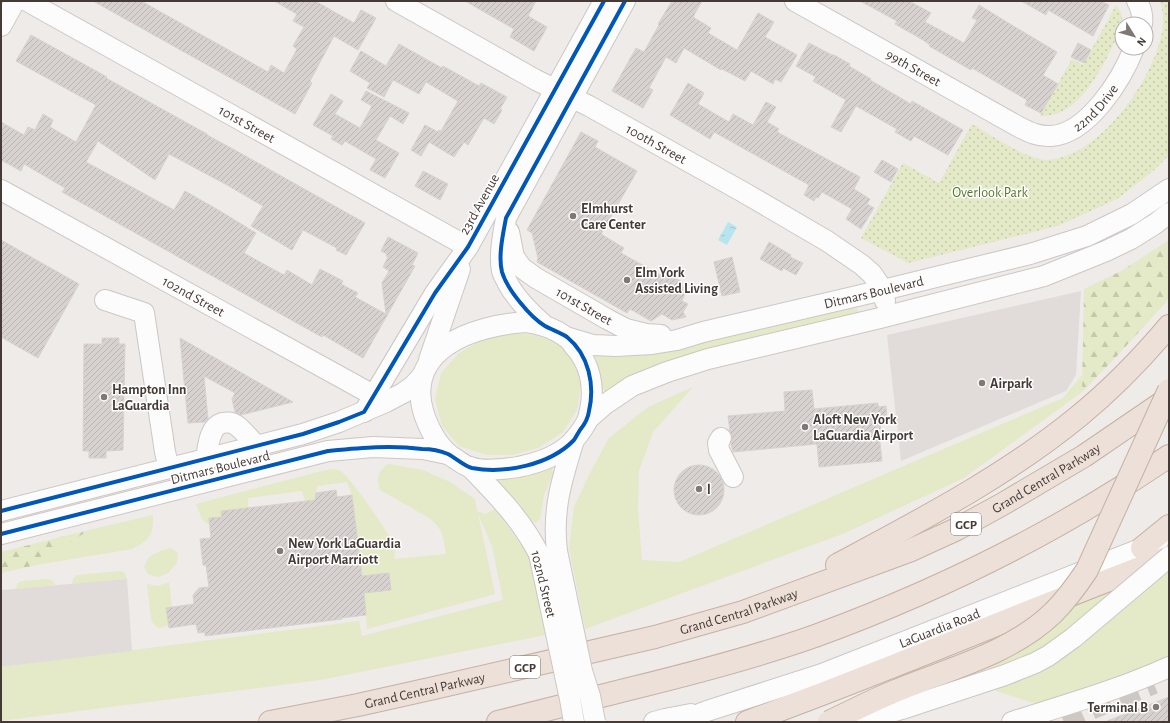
<svg xmlns="http://www.w3.org/2000/svg" width="1170" height="723" viewBox="0 0 1170 723" font-family="'Alegreya Sans',sans-serif">
  <style>
    .grass { fill: #e4e9c8 }
    .forest { fill: url(#forest-firs) }
    .park { fill: url(#park-dots) }
    .parking { fill: #e1dcd9 }
    .water { fill: url(#water-ripples) }
    .building { fill: url(#building-hatch); stroke: #d7d2ce }
    .lines { fill: none; stroke-linecap: round; stroke-linejoin: round }
    .minor-tunnel { stroke: #cdc8c4; stroke-width: 20; stroke-dasharray: 20 10; stroke-linecap: butt }
    .minor-casing { stroke: #ccc7c4; stroke-width: 22 }
    .highway-casing { stroke: #c6b1a4; stroke-width: 24 }
    .minor { stroke: #fdfcfc; stroke-width: 20 }
    .highway { stroke: #ece0d8; stroke-width: 22 }
    .minor-bridge-casing { stroke: #ccc7c4; stroke-width: 22; stroke-linecap: butt }
    .highway-bridge-casing { stroke: #c6b1a4; stroke-width: 24; stroke-linecap: butt }
    .minor-bridge { stroke: #fdfcfc; stroke-width: 20 }
    .highway-bridge { stroke: #ece0d8; stroke-width: 22 }
    .cycleway-casing { stroke: #fff; stroke-width: 6 }
    .cycleway { stroke: #0057b8; stroke-width: 4 }
    .poi-dot { fill: #807874; stroke: #fff; stroke-width: 1.5 }
    .labels { text-anchor: middle; stroke-width: 3; stroke-linejoin: round; paint-order: stroke }
    .shield { fill: #fff; stroke: #7d7572; stroke-width: 1 }
    .shield-label { font-size: 13px; font-weight: bold; fill: #453a35 }
    .street-label { font-size: 14px; fill: #453a35; stroke: #fff }
    .park-label { font-size: 14px; fill: #597629; stroke: #fff }
    .poi-label { font-size: 14px; font-weight: bold; fill: #453a35; stroke: #fff; text-anchor: start }
  </style>
  <defs>
    <pattern id="forest-firs" width="22" height="20" patternUnits="userSpaceOnUse"><rect width="22" height="20" fill="#e4e9c8"/><path d="M5 1l3.5 6h-7zM16 11l3.5 6h-7z" fill="#c5c9ac"/></pattern>
    <pattern id="park-dots" width="8" height="8" patternUnits="userSpaceOnUse"><rect width="8" height="8" fill="#e4e9c8"/><path d="M2 2h.1M6 6h.1" fill="none" stroke="#c5c9ac" stroke-width="1.8" stroke-linecap="round"/></pattern>
    <pattern id="water-ripples" width="26" height="14" patternUnits="userSpaceOnUse"><rect width="26" height="14" fill="#b8e5ed"/><path d="M2 4q2-2 4 0t4 0M15 11q2-2 4 0t4 0" fill="none" stroke="#a0c5cc"/></pattern>
    <pattern id="building-hatch" width="6" height="6" patternUnits="userSpaceOnUse"><rect width="6" height="6" fill="#d7d2cf"/><path d="M-1 1l2-2M0 6l6-6M5 7l2-2" fill="none" stroke="#bab5b2"/></pattern>
  </defs>
  <rect width="100%" height="100%" fill="#efebe8"/>
  <path class="grass" d="M856 302 858 313 668 361C645 368 628 377 608 391H605L602 389 600 374 595 356Z
    M509 333 534 335 557 342 574 361 581 385 577 410 563 432 538 448 512 455H487L459 446 442 426 435 399 441 373 459 353 482 340Z
    M1082 375V392L964 478 845 533 585 629 569 548 574 507 590 473 609 438 648 407 693 387 653 432 639 471 638 511 642 560 679 562 1063 398Z
    M388 464 423 470 450 482 475 499 477 511 486 514 495 509 529 556 545 635 320 680 1 721V667L359 621 362 636 503 600 492 546 478 514 495 594 367 629 364 593 389 573 362 576 352 495 347 482 317 486 315 500 305 501 302 491 248 498V508L222 517 209 518V525L202 519 196 504 318 472C323 471 333 468 339 470 348 473 387 531 392 541 395 547 395 553 394 559L446 554C443 537 444 530 429 518L380 490C376 479 378 471 388 464Z
    M552 467 553 474 544 495 540 519 535 523 530 520 518 503 499 484V479C507 475 515 477 524 476 534 474 542 468 552 467Z
    M153 515C154 534 149 541 132 549L36 565 89 530Z
    M171 548 178 553 177 563 168 573 158 577 148 574 144 567 149 557 160 551Z
    M1169 567V655L1114 684 1046 707 996 691 980 643Z
    M120 571 125 573 127 579 72 584 73 579 77 575Z
    M48 579 53 581 55 585 16 589 17 584 21 581Z
    M169 582 172 607 166 608 168 625C161 630 155 628 151 620L147 584 158 586Z"/>
  <path class="forest" d="M1169 240V299L1116 357 1082 392 1084 289 1123 270Z
    M89 530 36 565 1 573V552Z"/>
  <path class="park" d="M1160 1H1169V155L1153 171 1117 199 1084 214 1057 226 908 263 861 238 903 163 939 183 972 124C991 135 1024 158 1045 160 1048 160 1051 159 1054 159 1102 152 1151 81 1161 37 1164 25 1164 13 1160 1Z
    M1116 5C1120 10 1122 14 1122 19 1122 28 1117 38 1113 45 1102 69 1085 100 1061 112 1054 115 1047 116 1040 116L1072 59 1083 65Z"/>
  <path class="parking" d="M1081 291 1076 375 1066 391 901 461 887 335Z
    M127 579 132 651 1 667V590Z"/>
  <path class="water" d="M728 222 737 227 727 245 718 240Z"/>
  <path class="building" d="M93 1H141L268 72 271 65 284 73 297 49 293 46 304 27 293 21 297 14 274 1H315L354 23 361 10 376 18 358 50 334 36 310 81 312 83 295 114Z
    M465 1H536L528 16 547 27 534 51 510 37 514 29Z
    M672 1H702L693 17 711 28 708 33 737 50 758 13 774 22 765 37 797 55 781 82 775 79 773 84 751 71 745 81 722 69 721 70 684 48 676 63 666 57 649 88 653 90 643 108 612 91 636 48 644 52 659 25 658 24Z
    M860 1H909L931 13 925 22 964 43 977 20 972 18 979 5 1015 27 1057 52 1043 75 1058 84 1041 113 1025 105 1027 100 972 68 971 70 929 46 930 45 923 40 895 24 897 21Z
    M1021 1H1100L1109 5 1093 36 1048 10 1046 15Z
    M31 35 107 77 106 78 207 134V135L233 149 365 223 346 255 336 250 337 248 303 230 292 250 251 226 263 206 227 185 169 154 155 180 98 141 86 162 174 210 185 191 220 211 256 233 244 253 258 261 284 275 287 270 312 285 320 269 343 281 341 284 358 293 355 297 386 314 382 283 389 271 383 267 388 257 386 256 387 254 381 251 388 237 418 253 412 265 415 266 363 358 323 335 322 337 311 331 62 192 65 188 24 164 21 171 1 160V122L24 135 28 127 35 130 43 114 53 120 50 127 76 142 96 105 16 61Z
    M809 43 832 55H834L850 64 849 66 871 79 870 80 911 104 912 101 963 130 948 155 914 136 911 141 895 132 897 129 856 106 841 132 831 127 846 100 813 81 816 77 796 66Z
    M1078 43 1091 50 1084 63 1071 57Z
    M399 44 442 68 443 66 479 86 481 83 507 97 500 109 502 110 494 124 484 118 468 145 464 142 454 157 429 142 421 156 411 150 425 125 438 132 439 130 441 131 458 101 426 82 419 94 393 80 384 97 367 88 370 83 350 71 361 51 386 66Z
    M688 83 704 93 698 104 729 122 733 114 753 125 766 102 776 107 767 122 779 129 777 132 860 177 854 189 870 199 867 204 874 208 861 229 846 219 852 209 822 192 818 198 816 197 814 201 804 195 809 185 714 132 710 139 670 115Z
    M366 91 409 113 403 124 390 116 376 140 399 153 385 178 370 170 376 159 345 141 342 145 331 139 333 136 313 125 331 94 343 101 335 114 360 128 372 106 361 100Z
    M581 132 598 141 595 147 637 171 601 234 624 248 621 253 664 277 667 273 682 282 685 294 682 301 688 304 683 312 686 317 672 320 662 314 651 321 630 309 627 313 537 262 538 258 532 233 527 230Z
    M882 160 898 169 891 182 874 172Z
    M423 171 448 184 440 200 415 186Z
    M1 240 79 284 38 358 1 337Z
    M769 242 791 255 790 257 803 263 796 275 783 268 782 271 760 259Z
    M732 257 740 292 722 296 714 262Z
    M102 338H119V344H125L123 450 106 451V458H89V451H83L84 344H102Z
    M180 338 293 402 241 415 235 412 232 399 235 393 204 376 208 419 205 422 188 423Z
    M812 390 814 409 878 403V407L886 406 887 419 880 420 881 434H879L882 461 819 467 817 444 733 452 731 444 732 438 730 431 728 416 785 411 784 392Z
    M674 490a25 25 0 1 1 50 0a25 25 0 1 1-50 0Z
    M336 490 337 497 352 495 362 576 389 573 391 590 364 593 366 615 341 618 342 619 205 636V632L198 633 196 624 169 628 166 608 194 604 193 595 199 588 209 587 206 565H203L200 539 211 538 209 518 222 517 221 511 315 500 316 493Z
    M1169 697V722H1107V721Z"/>
  <g class="lines">
    <path class="minor-tunnel" d="M1064 722 1093 709 1154 684"/>
    <g class="minor-casing">
      <g id="minor">
        <path id="s1" d="M27 1 468 247"/>
        <path id="s2" d="M396 1 536 80 589 106 743 192 827 241 862 265 872 274 883 290 885 301"/>
        <path id="s3" d="M795 1 1019 127C1029 132 1039 137 1051 136 1088 134 1122 79 1134 48"/>
        <path d="M1137 1C1141 8 1143 16 1142 24"/>
        <path d="M1 26 15 1"/>
        <path id="s4" d="M1 190 384 401"/>
        <path id="s5" d="M509 232 514 257 522 268 536 278 607 319 626 329 646 334 661 335"/>
        <path d="M105 300 144 313 165 452 169 468"/>
        <path d="M527 322C541 324 554 328 566 337 569 339 572 343 574 346 590 363 595 387 590 410 589 413 589 417 588 419 585 426 579 434 574 440 561 455 538 463 518 467 505 469 483 472 470 467 465 466 459 461 454 458 440 449 431 433 425 417 401 349 474 325 527 322Z"/>
        <path d="M544 325C529 312 516 299 507 282 506 279 503 275 502 271 499 254 503 235 506 218L625 1"/>
        <path id="s6" d="M566 337 593 345 616 346 652 344 677 340 703 332 883 290 1030 254 1087 236 1132 214 1169 189"/>
        <path d="M429 360 460 269"/>
        <path d="M364 412 435 293 468 247 604 1"/>
        <path d="M588 419 604 405 632 386 667 372 708 359 880 318 1044 276 1106 251 1131 239 1155 224 1169 213"/>
        <path d="M721 438 718 443 719 450 733 477"/>
        <path d="M206 459C208 447 209 427 222 423 228 422 231 422 236 425 244 431 250 439 256 446"/>
        <path d="M470 467C497 495 521 519 539 554"/>
        <path d="M1 511 303 434 339 422 386 402 403 393 413 386 422 376"/>
        <path d="M1 534 328 451 373 447 423 449 447 454"/>
        <path d="M557 551C552 509 562 479 574 440"/>
        <path d="M654 722 665 719 691 714"/>
        <path id="s7" d="M679 722 707 711 822 674 1158 542"/>
        <path d="M1012 722C1065 705 1118 690 1169 667"/>
      </g>
    </g>
    <g class="highway-casing">
      <g id="highway">
        <path d="M1142 548 1169 526"/>
        <path d="M837 565C921 520 1006 476 1079 416 1112 389 1142 358 1169 326"/>
        <path id="s8" d="M270 722 358 705 434 688 655 637 743 612 909 551 957 529 1001 505 1084 456 1169 398"/>
        <path d="M498 722C543 711 588 699 633 688 694 673 756 657 815 636 941 590 1058 532 1169 456"/>
        <path d="M747 722C889 671 1027 610 1169 557"/>
      </g>
    </g>
    <use href="#minor" class="minor"/>
    <use href="#highway" class="highway"/>
    <g class="minor-bridge-casing">
      <path id="minor-bridge" d="M557 551 582 671 590 696 595 722
        M539 554 570 699 574 722
        M856 722 902 709 1005 675 1035 663 1048 656 1073 638 1169 557"/>
    </g>
    <g class="highway-bridge-casing">
      <path id="highway-bridge" d="M829 722C850 712 871 701 893 692 947 669 1009 655 1053 613 1066 600 1077 585 1087 570L1169 390"/>
    </g>
    <use href="#minor-bridge" class="minor-bridge"/>
    <use href="#highway-bridge" class="highway-bridge"/>
    <g class="cycleway-casing">
      <path id="cycleway" d="M1 511 303 434 339 422 364 412 435 293 468 247 604 1
        M1 534 328 451C360 448 390 445 422 449 430 449 441 451 448 454 456 458 464 466 472 468 505 474 550 465 574 440 576 437 578 433 580 430 585 424 588 419 589 411 595 385 589 355 567 337 560 332 552 330 545 326 530 317 507 289 502 272 498 256 503 234 506 218L625 1"/>
    </g>
    <use href="#cycleway" class="cycleway"/>
  </g>
  <g class="poi-dot">
    <circle cx="573" cy="216" r="4"/>
    <circle cx="627" cy="280" r="4"/>
    <circle cx="982" cy="383" r="4"/>
    <circle cx="104" cy="397" r="4"/>
    <circle cx="805" cy="427" r="4"/>
    <circle cx="699" cy="489" r="4"/>
    <circle cx="280" cy="551" r="4"/>
    <circle cx="1156" cy="707" r="4"/>
  </g>
  <g class="labels">
    <g class="shield">
      <rect x="951" y="513" width="30" height="22" rx="3"/>
      <rect x="510" y="656" width="30" height="22" rx="3"/>
    </g>
    <g class="shield-label">
      <text x="966" y="529">GCP</text>
      <text x="525" y="672">GCP</text>
    </g>
    <g class="street-label">
      <text dy="5" stroke="none"><textPath href="#s3" startOffset="136">99th Street</textPath></text>
      <text dy="5" stroke="none"><textPath href="#s3" startOffset="345">22nd Drive</textPath></text>
      <text dy="5" stroke="none"><textPath href="#s1" startOffset="252">101st Street</textPath></text>
      <text dy="5" stroke="none"><textPath href="#s2" startOffset="297">100th Street</textPath></text>
      <text transform="translate(479 204) rotate(-61)" y="5">23rd Avenue</text>
      <text dy="5" stroke="none"><textPath href="#s6" startOffset="315">Ditmars Boulevard</textPath></text>
      <text dy="5" stroke="none"><textPath href="#s4" startOffset="220">102nd Street</textPath></text>
      <text dy="5" stroke="none"><textPath href="#s5" startOffset="112">101st Street</textPath></text>
      <text transform="translate(220 467) rotate(-14)" y="5">Ditmars Boulevard</text>
      <text dy="5" stroke="none"><textPath href="#s8" startOffset="818">Grand Central Parkway</textPath></text>
      <text transform="translate(544 584) rotate(76)" y="5">102nd Street</text>
      <text dy="5" stroke="none"><textPath href="#s8" startOffset="482">Grand Central Parkway</textPath></text>
      <text dy="5" stroke="none"><textPath href="#s7" startOffset="277">LaGuardia Road</textPath></text>
      <text dy="5" stroke="none"><textPath href="#s8" startOffset="158">Grand Central Parkway</textPath></text>
    </g>
    <g class="park-label">
      <text x="990" y="197">Overlook Park</text>
    </g>
    <g class="poi-label">
      <text x="581" y="213">Elmhurst<tspan x="581" dy="16">Care Center</tspan></text>
      <text x="635" y="277">Elm York<tspan x="635" dy="16">Assisted Living</tspan></text>
      <text x="990" y="388">Airpark</text>
      <text x="112" y="394">Hampton Inn<tspan x="112" dy="16">LaGuardia</tspan></text>
      <text x="813" y="424">Aloft New York<tspan x="813" dy="16">LaGuardia Airport</tspan></text>
      <text x="707" y="494">l</text>
      <text x="288" y="548">New York LaGuardia<tspan x="288" dy="16">Airport Marriott</tspan></text>
      <text x="1148" y="712" text-anchor="end">Terminal B</text>
    </g>
  </g>
  <rect width="1170" height="723" fill="none" stroke="#453a35" stroke-width="4"/>
  <g transform="translate(1134 36) rotate(127)"><circle r="19" fill="#ffffff" stroke="#b5b0ae"/>
  <path d="M0-3L7 15L0 10L-7 15Z" fill="#807874"/>
  <text y="-6" font-size="11" font-weight="bold" text-anchor="middle" fill="#453a35">N</text>
  </g>
</svg>
